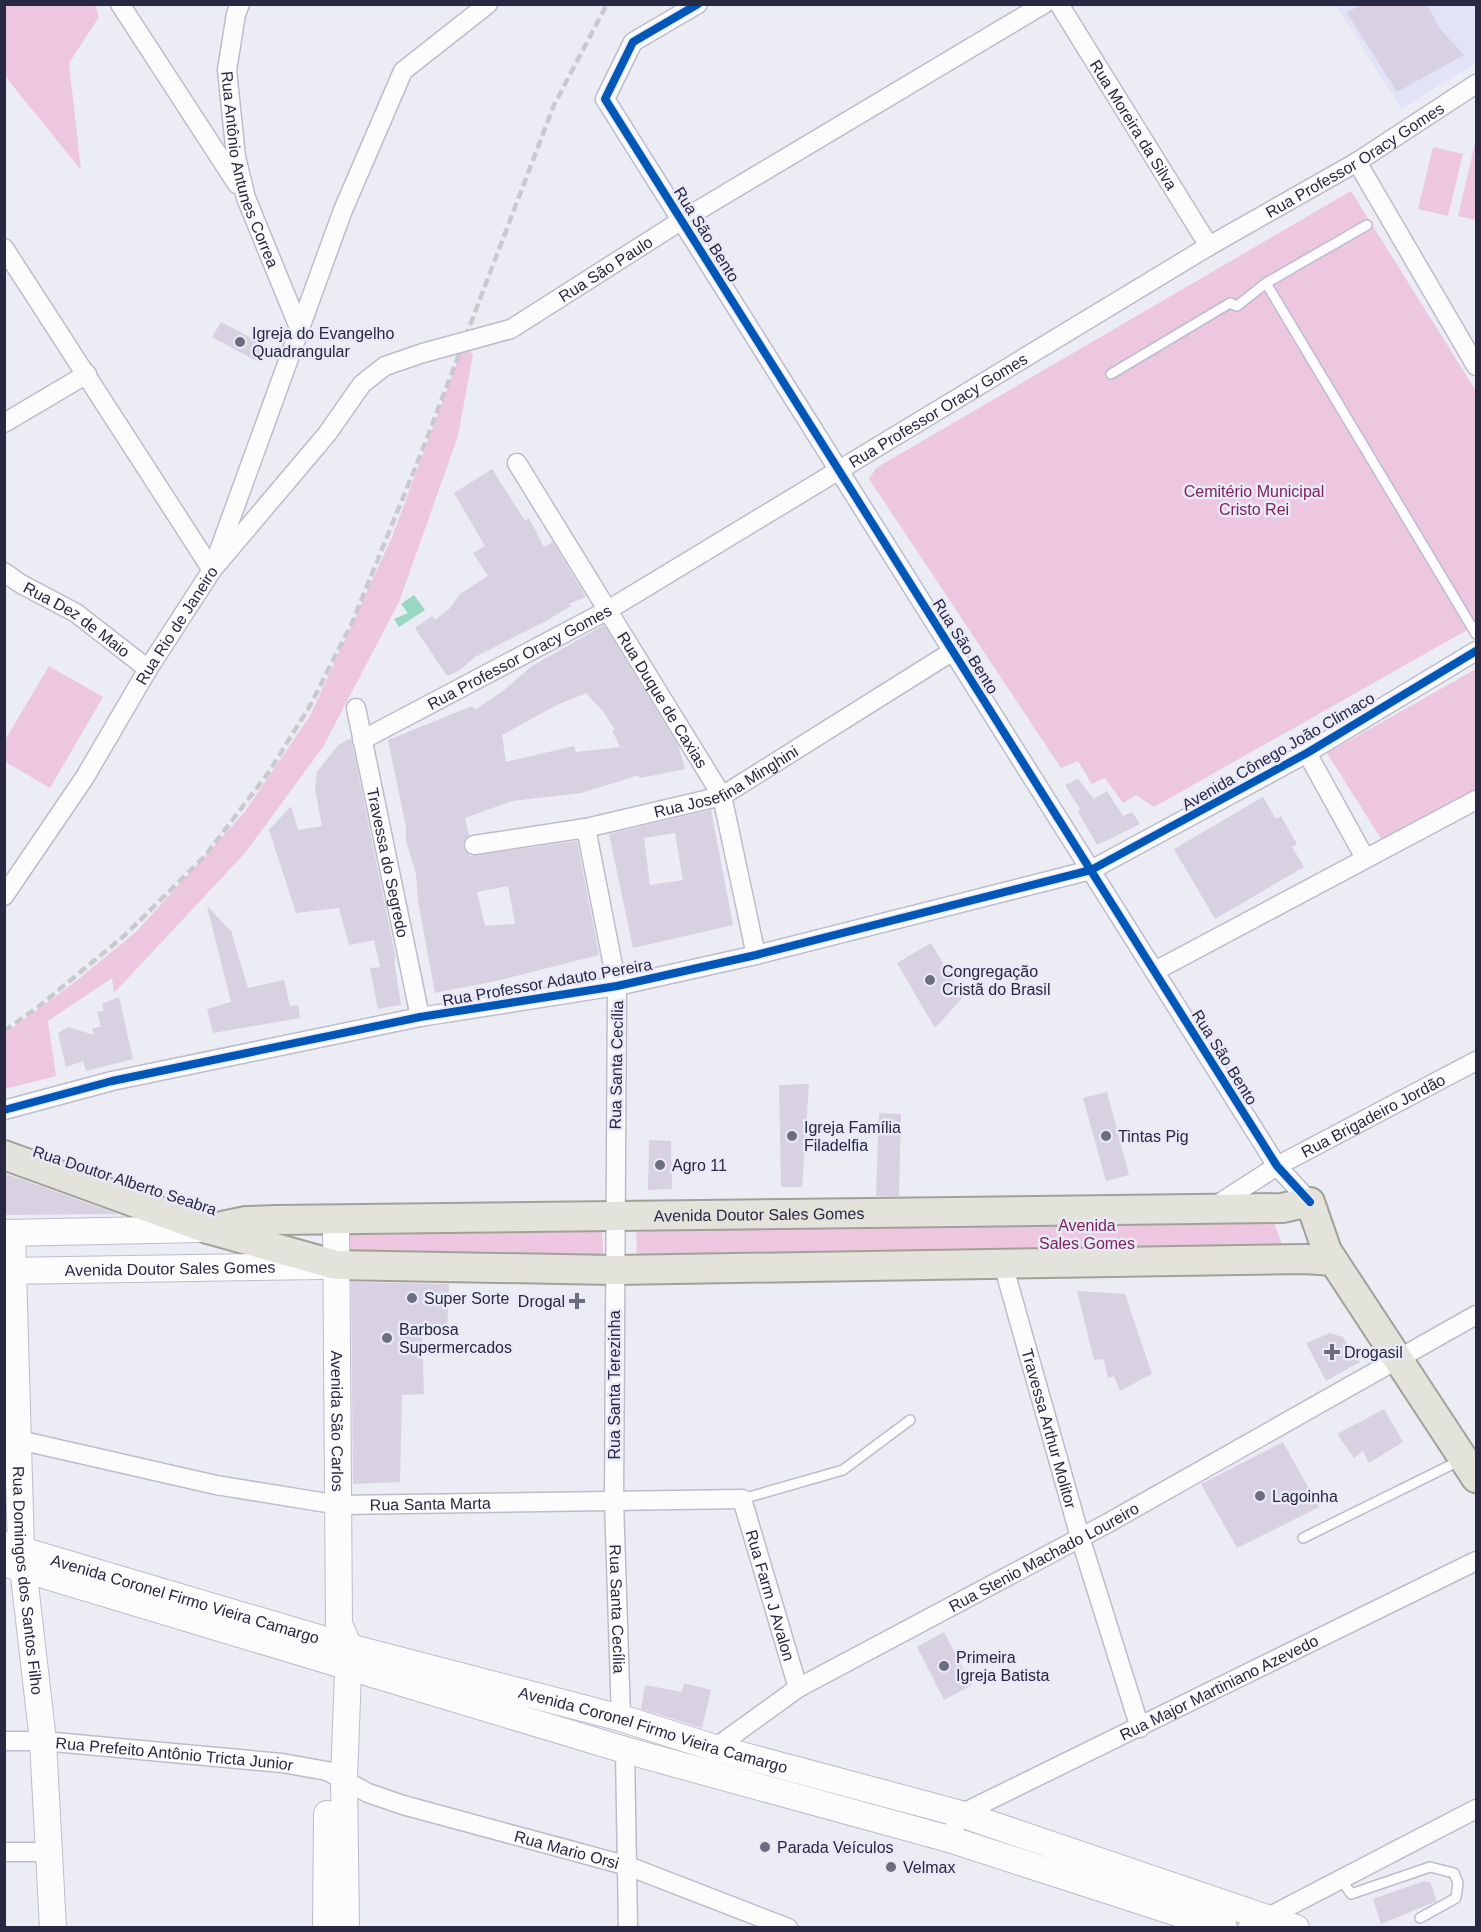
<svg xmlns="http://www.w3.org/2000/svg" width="1481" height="1932" viewBox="0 0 1481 1932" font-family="Helvetica,sans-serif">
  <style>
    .built { fill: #e3e3f7 }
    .green { fill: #edc7df }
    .water { fill: #98d8c0 }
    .building { fill: #d7d1e2; fill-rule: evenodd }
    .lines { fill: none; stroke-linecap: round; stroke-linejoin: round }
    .service-casing { stroke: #bdbccc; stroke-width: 12 }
    .minor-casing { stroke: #bdbccc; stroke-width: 21 }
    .secondary-casing { stroke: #bdbccc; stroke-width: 28 }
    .primary-casing { stroke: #a2a199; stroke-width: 32 }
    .service { stroke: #fcfcfd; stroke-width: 9 }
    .minor { stroke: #fcfcfd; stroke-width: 18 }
    .secondary { stroke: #fcfcfd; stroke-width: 26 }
    .primary { stroke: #e3e2db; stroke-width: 28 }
    .rail { stroke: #cacace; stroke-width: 4.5; stroke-dasharray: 9 4.5; stroke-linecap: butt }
    .minor-bridge-casing { stroke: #bdbccc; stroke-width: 21; stroke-linecap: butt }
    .minor-bridge { stroke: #fcfcfd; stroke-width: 18 }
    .cycleway-casing { stroke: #e9e9f8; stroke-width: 11 }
    .cycleway { stroke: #0057b8; stroke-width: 8 }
    .poi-dot { fill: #6d6d80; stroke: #e9e9f8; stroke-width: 2 }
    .labels { text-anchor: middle; stroke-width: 5; stroke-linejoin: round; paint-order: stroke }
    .street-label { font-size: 16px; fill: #292842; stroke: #e9e9f8 }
    .poi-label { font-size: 16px; fill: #292842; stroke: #e9e9f8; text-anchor: start }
    .park-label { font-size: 16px; fill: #7b255c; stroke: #e9e9f8 }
  </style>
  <rect width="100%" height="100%" fill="#ececf4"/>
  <path class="built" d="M1336 5H1476V63L1401 109Z"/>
  <path class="green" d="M4 5H95L99 17 69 63 81 170 5 76Z
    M1476 139V220L1458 216Z
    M1433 147 1463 154 1448 216 1418 209Z
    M1351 191 1476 391V625L1154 807 1136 795 1123 803 1105 778 1092 784 1078 761 1061 768 869 479 876 468Z
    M463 346 473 354 458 436 399 602 323 747 245 853 114 993 112 978 48 1021 56 1076 5 1089 4 1034 75 982 136 932 244 813 310 716 392 537Z
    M49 666 103 697 50 788 4 761 5 740Z
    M1476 669V791L1383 842 1327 753Z
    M1271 1215 1283 1247 637 1257 636 1226Z
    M601 1225 604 1258 348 1256V1226Z"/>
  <path class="water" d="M414 595 425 610 399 627 394 619 408 613 401 604Z"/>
  <path class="building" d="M1361 4H1427L1440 29 1464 55 1397 92 1347 13Z
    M221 322 269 347 260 363 212 337Z
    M492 469 525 521 529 518 544 547 553 542 586 597 569 604 571 606 546 621 475 657 460 670 447 676 415 628 432 616 435 620 449 609 460 594 488 576 473 553 485 546 454 493Z
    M604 625 678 745 685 769 640 778 639 775 581 793 512 801 465 818 469 835 463 846 470 856 577 841 599 955 496 981 435 993 418 901 416 874 406 841V827L388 740 472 706 475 710 503 691 532 666ZM586 693 603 711 615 730H612L620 747 576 752 574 746 506 762 502 735 557 705ZM508 886 515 924 485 926 477 892Z
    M351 738 396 959H394L401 1005 378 1009 370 968 380 967 374 940 349 945 339 908 296 913 269 830 291 806 298 830 322 826 315 788 317 772 338 745Z
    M1078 779 1094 799 1107 791 1123 816 1132 812 1140 824 1097 845 1078 812 1080 809 1065 785Z
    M1263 797 1276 819 1281 816 1297 844 1292 847 1304 867 1215 919 1174 849Z
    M711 810 733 925 633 948 609 834ZM675 833 683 880 650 885 644 838Z
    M207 906 231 931 248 988 284 980 290 1006 298 1005 300 1018 213 1033 207 1009 231 1002Z
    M931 943 963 997 935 1028 897 963Z
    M119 997 133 1059 86 1071 83 1061 66 1067 58 1033 68 1027 94 1035 92 1028 101 1027 97 1012 104 1011 102 1004Z
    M809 1084 802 1187H781L779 1085Z
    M1107 1092 1129 1175 1106 1181 1083 1098Z
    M879 1113 901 1114 899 1196H876Z
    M649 1140 671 1141 672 1189 648 1190Z
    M4 1173 118 1214 4 1215Z
    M351 1282 449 1284 447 1334H422L424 1394 402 1395 400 1482 353 1484Z
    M1077 1291 1125 1294 1152 1374 1120 1391 1114 1376 1108 1378 1104 1359 1094 1360Z
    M1330 1333 1343 1337 1360 1362 1326 1381 1306 1343Z
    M1384 1409 1403 1442 1369 1463 1363 1451 1354 1458 1337 1434Z
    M1283 1442 1319 1507 1237 1548 1201 1484Z
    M944 1632 972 1685 944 1700 917 1647Z
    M684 1683 711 1690 702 1728 641 1709 645 1685 682 1692Z
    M1424 1881 1430 1882 1437 1901 1381 1924 1373 1899Z"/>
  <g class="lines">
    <g class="service-casing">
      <path id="service" d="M1266 283 1476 634
        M1111 374 1230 303 1237 306 1266 283 1367 225
        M742 1499 843 1470 910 1420
        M1303 1538 1461 1460
        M1341 1879 1351 1894 1430 1867 1454 1873 1458 1883 1456 1898 1420 1918"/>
    </g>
    <g class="minor-casing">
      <g id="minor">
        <path d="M120 4 237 184"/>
        <path id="s1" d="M240 4 236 14 227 70 236 157 246 198 300 330"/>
        <path d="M698 4 633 42 605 99 1277 1166 1310 1202"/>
        <path id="s2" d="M1059 4 1209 246"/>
        <path d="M1357 162 1476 366"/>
        <path d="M4 248 212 570 327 434 362 384 385 366 423 353"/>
        <path id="s3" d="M511 329 682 220 1044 4"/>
        <path d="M4 423 87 374"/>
        <path id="s4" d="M517 463 722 796 756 955"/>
        <path id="s5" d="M4 572 21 584 76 613 148 669"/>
        <path id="s6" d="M356 708 420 1017"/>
        <path id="s7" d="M362 740 608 610 1209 246 1357 162 1476 84"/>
        <path d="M1307 753 1365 858"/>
        <path id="s8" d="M586 828 617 986 614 1501 621 1718"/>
        <path id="s9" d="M474 845 586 828 722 796 953 651"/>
        <path id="s10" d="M4 896 85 777 148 669 212 570 343 210 403 71 488 4"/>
        <path d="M1155 971 1476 800"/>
        <path d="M4 1110 112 1081 420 1017 617 986 756 955 1091 870 1307 753 1476 651"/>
        <path id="s11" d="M1212 1208 1277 1166 1476 1061"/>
        <path id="s12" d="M1003 1264 1080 1537 1140 1728"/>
        <path id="s13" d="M19 1440 216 1485 339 1505 742 1499 798 1688"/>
        <path id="s14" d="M4 1741H43L282 1763 327 1771 368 1793 403 1805 628 1866 788 1928"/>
        <path d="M625 1750 628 1928"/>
        <path id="s15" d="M714 1754 715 1748 798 1688 1108 1523 1476 1315"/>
        <path id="s16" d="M949 1839 961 1814 1476 1561"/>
        <path d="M4 1852H49"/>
        <path d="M1247 1928 1476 1809"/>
      </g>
    </g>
    <g class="secondary-casing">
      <g id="secondary">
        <path id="s17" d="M336 1219 339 1624 349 1647 344 1778 346 1928"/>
        <path d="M4 1233 202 1229"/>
        <path id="s18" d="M12 1233 21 1550 43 1741 53 1928"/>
        <path id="s19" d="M4 1271 322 1266"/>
        <path id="s20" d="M4 1545 349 1647 621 1718 715 1748 961 1814 1296 1928"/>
        <path d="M4 1563 625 1750 949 1839 1224 1928"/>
        <path d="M326 1928 327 1814"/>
      </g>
    </g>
    <g class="primary-casing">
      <g id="primary">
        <path d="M4 1155 208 1229 336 1265 614 1270 1305 1259 1333 1261"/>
        <path id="s21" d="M208 1229 246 1221 277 1220 1282 1208 1310 1202 1327 1251 1476 1478"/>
      </g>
    </g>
    <use href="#service" class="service"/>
    <use href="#minor" class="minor"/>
    <use href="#secondary" class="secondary"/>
    <use href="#primary" class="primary"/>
    <path class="rail" d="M4 1031 38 1007 124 936 205 856 269 772 311 704 352 623 424 446 554 105 607 4"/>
    <g class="minor-bridge-casing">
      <path id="minor-bridge" d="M423 353 511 329"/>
    </g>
    <use href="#minor-bridge" class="minor-bridge"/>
    <g class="cycleway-casing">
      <path id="cycleway" d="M698 4 633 42 605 99 1277 1166 1310 1202
        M4 1110 112 1081 420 1017 617 986 756 955 1091 870 1307 753 1476 651"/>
    </g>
    <use href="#cycleway" class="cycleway"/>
  </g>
  <g class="poi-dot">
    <circle cx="240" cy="342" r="6"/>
    <circle cx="930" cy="980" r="6"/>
    <circle cx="792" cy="1136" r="6"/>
    <circle cx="1106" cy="1136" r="6"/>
    <circle cx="660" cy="1165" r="6"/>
    <circle cx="412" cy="1298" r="6"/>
    <path d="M574 1292h6v6h6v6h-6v6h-6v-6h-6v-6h6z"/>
    <circle cx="387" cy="1338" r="6"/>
    <path d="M1329 1343h6v6h6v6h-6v6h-6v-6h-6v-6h6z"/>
    <circle cx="1260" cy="1496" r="6"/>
    <circle cx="944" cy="1666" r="6"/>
    <circle cx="765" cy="1847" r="6"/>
    <circle cx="891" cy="1867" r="6"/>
  </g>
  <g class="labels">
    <g class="street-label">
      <text dy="6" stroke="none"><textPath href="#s2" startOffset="142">Rua Moreira da Silva</textPath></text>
      <text dy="6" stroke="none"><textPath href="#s7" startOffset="1150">Rua Professor Oracy Gomes</textPath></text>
      <text dy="6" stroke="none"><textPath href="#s1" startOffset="170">Rua Antônio Antunes Correa</textPath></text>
      <text transform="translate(707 234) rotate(58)" y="6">Rua São Bento</text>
      <text dy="6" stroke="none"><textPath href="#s3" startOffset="112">Rua São Paulo</textPath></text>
      <text dy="6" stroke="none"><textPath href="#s7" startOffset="664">Rua Professor Oracy Gomes</textPath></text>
      <text dy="6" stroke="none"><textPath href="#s5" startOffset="87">Rua Dez de Maio</textPath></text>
      <text dy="6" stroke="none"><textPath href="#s10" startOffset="321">Rua Rio de Janeiro</textPath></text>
      <text transform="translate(966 646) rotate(58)" y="6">Rua São Bento</text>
      <text dy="6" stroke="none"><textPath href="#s7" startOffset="178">Rua Professor Oracy Gomes</textPath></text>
      <text dy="6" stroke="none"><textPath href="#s4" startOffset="278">Rua Duque de Caxias</textPath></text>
      <text transform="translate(1278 751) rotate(-30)" y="6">Avenida Cônego João Climaco</text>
      <text dy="6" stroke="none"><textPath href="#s9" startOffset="262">Rua Josefina Minghini</textPath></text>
      <text dy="6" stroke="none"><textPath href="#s6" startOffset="158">Travessa do Segredo</textPath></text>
      <text transform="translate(547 982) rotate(-10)" y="6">Rua Professor Adauto Pereira</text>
      <text transform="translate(1225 1057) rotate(58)" y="6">Rua São Bento</text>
      <text transform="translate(616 1065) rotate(-89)" y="6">Rua Santa Cecília</text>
      <text dy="6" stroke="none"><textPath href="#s11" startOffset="186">Rua Brigadeiro Jordão</textPath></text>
      <text transform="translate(125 1180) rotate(18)" y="6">Rua Doutor Alberto Seabra</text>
      <text dy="6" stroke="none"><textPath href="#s21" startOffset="552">Avenida Doutor Sales Gomes</textPath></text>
      <text dy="6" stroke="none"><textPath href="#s19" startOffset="166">Avenida Doutor Sales Gomes</textPath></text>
      <text transform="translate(614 1385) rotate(-90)" y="6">Rua Santa Terezinha</text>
      <text dy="6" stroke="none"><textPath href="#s17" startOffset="202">Avenida São Carlos</textPath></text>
      <text dy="6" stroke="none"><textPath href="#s12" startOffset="171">Travessa Arthur Molitor</textPath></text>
      <text dy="6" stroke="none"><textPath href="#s13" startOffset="418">Rua Santa Marta</textPath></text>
      <text dy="6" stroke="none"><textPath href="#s15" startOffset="387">Rua Stenio Machado Loureiro</textPath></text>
      <text dy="6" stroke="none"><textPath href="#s18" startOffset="348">Rua Domingos dos Santos Filho</textPath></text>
      <text dy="6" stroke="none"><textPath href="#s13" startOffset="830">Rua Farm J Avalon</textPath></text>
      <text dy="6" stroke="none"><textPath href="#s20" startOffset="189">Avenida Coronel Firmo Vieira Camargo</textPath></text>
      <text dy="6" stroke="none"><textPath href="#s8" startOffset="784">Rua Santa Cecília</textPath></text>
      <text dy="6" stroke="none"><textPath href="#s16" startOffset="315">Rua Major Martiniano Azevedo</textPath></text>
      <text dy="6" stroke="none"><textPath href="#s20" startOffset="675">Avenida Coronel Firmo Vieira Camargo</textPath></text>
      <text dy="6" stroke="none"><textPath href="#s14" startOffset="171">Rua Prefeito Antônio Tricta Junior</textPath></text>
      <text dy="6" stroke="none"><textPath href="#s14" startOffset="578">Rua Mario Orsi</textPath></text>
    </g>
    <g class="poi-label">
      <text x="252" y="339">Igreja do Evangelho<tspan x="252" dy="18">Quadrangular</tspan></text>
      <text x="942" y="977">Congregação<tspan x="942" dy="18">Cristã do Brasil</tspan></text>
      <text x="804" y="1133">Igreja Família<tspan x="804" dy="18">Filadelfia</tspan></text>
      <text x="1118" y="1142">Tintas Pig</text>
      <text x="672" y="1171">Agro 11</text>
      <text x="424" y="1304">Super Sorte</text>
      <text x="565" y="1307" text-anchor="end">Drogal</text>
      <text x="399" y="1335">Barbosa<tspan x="399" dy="18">Supermercados</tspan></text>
      <text x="1344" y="1358">Drogasil</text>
      <text x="1272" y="1502">Lagoinha</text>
      <text x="956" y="1663">Primeira<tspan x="956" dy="18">Igreja Batista</tspan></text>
      <text x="777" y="1853">Parada Veículos</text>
      <text x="903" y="1873">Velmax</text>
    </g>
    <g class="park-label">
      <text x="1254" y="497">Cemitério Municipal<tspan x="1254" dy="18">Cristo Rei</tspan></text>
      <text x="1087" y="1231">Avenida<tspan x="1087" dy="18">Sales Gomes</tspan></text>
    </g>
  </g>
  <rect width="1481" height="1932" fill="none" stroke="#292842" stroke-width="12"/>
</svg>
